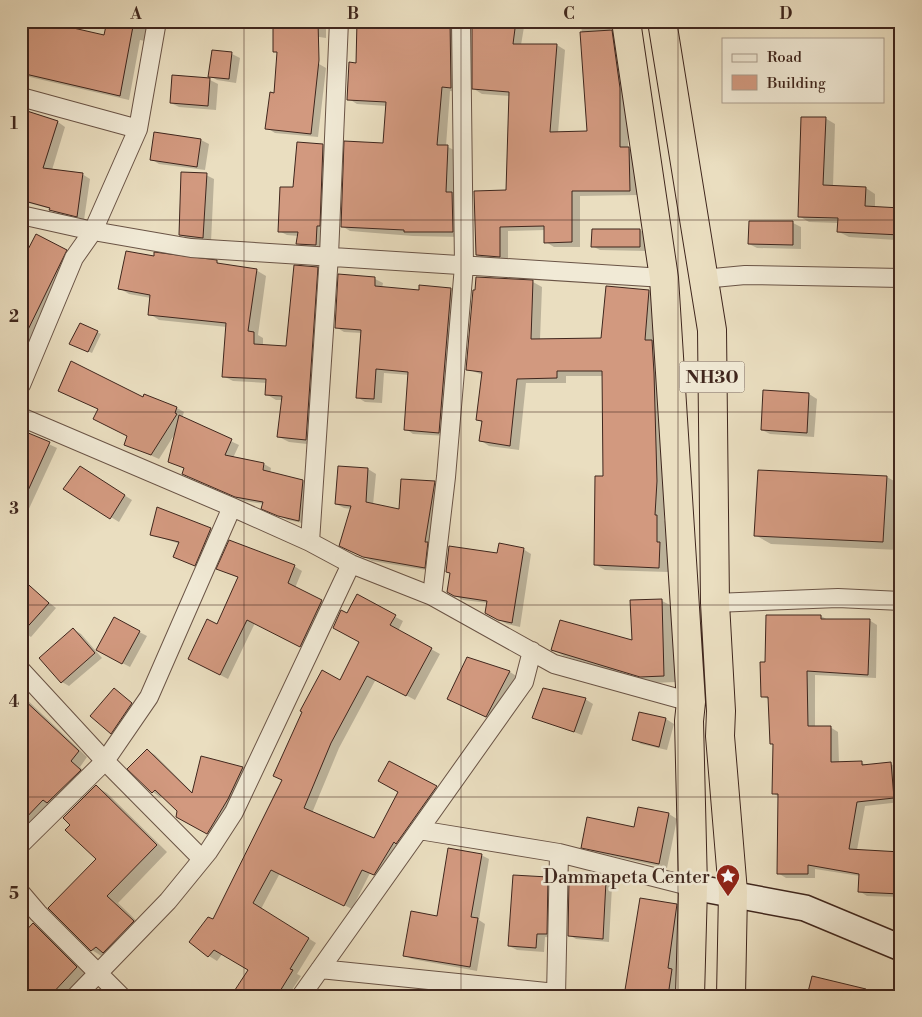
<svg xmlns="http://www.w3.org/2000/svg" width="922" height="1017" viewBox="0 0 922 1017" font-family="'Libre Bodoni',serif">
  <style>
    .shadow { fill: #0003 }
    .building { fill: #d2997f; stroke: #3f261d }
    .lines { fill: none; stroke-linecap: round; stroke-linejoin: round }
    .street-casing { stroke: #6a5446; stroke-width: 20 }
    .secondary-casing { stroke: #3f261d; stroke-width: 28 }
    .highway-casing { stroke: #3f261d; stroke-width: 30 }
    .street { stroke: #f1ead6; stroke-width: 18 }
    .secondary { stroke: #f1ead6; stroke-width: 25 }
    .highway { stroke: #eadec0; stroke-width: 28 }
    .grid { fill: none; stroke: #3f261d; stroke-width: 1; stroke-opacity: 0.55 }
    .labels { text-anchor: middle; stroke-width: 5; stroke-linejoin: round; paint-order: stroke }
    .shield { fill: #f1ead6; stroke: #746154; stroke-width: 1 }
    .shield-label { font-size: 18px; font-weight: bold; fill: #3f261d }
    .poi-label { font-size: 19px; fill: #3f261d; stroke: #f1ead6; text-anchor: end }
    .neatline { fill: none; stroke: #3f261d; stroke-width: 2 }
    .grid-label { font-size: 16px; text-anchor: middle; font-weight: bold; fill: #3f261d }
  </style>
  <rect width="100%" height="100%" fill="#eadec0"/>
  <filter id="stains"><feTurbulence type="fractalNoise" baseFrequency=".004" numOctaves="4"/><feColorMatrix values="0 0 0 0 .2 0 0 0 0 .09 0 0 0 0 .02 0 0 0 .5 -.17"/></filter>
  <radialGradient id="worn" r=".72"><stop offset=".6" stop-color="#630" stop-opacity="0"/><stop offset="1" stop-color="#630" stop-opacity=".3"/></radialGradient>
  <path class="shadow" d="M21 21H80L78 30 105 36 108 21H154L150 42 140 40 129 100 21 75Z
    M224 21H241V24Z
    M278 21H326V38L286 32Z
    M358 21H461L459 92 450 91 446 146 456 151 454 194 461 198V237L413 236 350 231 342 226 384 144 387 106 357 104 349 99 357 64Z
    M473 21H525L521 45H557L565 50 558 133H588L581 21H611L610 31 620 36 628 94V148L637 153 638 195 580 196V247H554L546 242 545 230 508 231V261L486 260 478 255 507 192 511 96 482 94 474 89Z
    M748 21H865V25Z
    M213 51 232 54 240 58 236 83 217 80 210 76Z
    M319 64 326 68 318 137 275 133 267 128 275 94Z
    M173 77 210 80 218 84 216 110 179 107 171 103Z
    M825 118 835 124 833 186 866 188 875 194V208L901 209V258L895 254 896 240 849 237 839 232V223L809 222 799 216Z
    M58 122 65 127 52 170 82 174 90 179 84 220 58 214 51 209 21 201V132Z
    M155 133 201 140 209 144 205 170 159 164 151 159Z
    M323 145 331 150 324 249 305 248 298 243V236L287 235 279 231 294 189Z
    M206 175 214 179 211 242 188 239 180 234Z
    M750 222 793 223 801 227V249L757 248 749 244Z
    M640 230 648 235 647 251 600 250 592 246Z
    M21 251 28 254 66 251 74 255 21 375Z
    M155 258 217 262 224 266 256 270 266 276 258 335 263 338V345L287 347 317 268 327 274 316 445 289 442 279 437 283 400H276L266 394 267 383 233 381 223 376 227 327 159 320 150 314 151 298 129 294 119 288Z
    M340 276 375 279 383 283 382 288 420 291V286L451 289 459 294 447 436 413 434 406 429 410 375 384 373 382 403 365 402 357 397 362 333 344 332 336 327Z
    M533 282 542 287 540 340H602L649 291 658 296 665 486 664 520 666 522V547L669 549 668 572 605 570 596 565 605 477 603 376H566V383H526L519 450 489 446 480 440 483 423 478 420 483 375 467 369Z
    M80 324 101 334 92 353 74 345Z
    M59 391 143 398 145 395 177 408 184 412 182 418 239 445 233 458 264 464 271 468 270 474 303 481 311 486 307 524 288 520 271 512 264 504 244 501 191 478 185 469 169 461 176 432 159 459 125 444 129 436 99 409Z
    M809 394 817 399 814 437 770 434 762 430Z
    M21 431 57 448 21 526Z
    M339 467 368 469 376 474 373 505 400 510 434 483 442 487 432 571 372 561 348 549 351 509 344 508 336 504Z
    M88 473 132 500 119 522 65 489Z
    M887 477 901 485 899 550 771 544 755 535Z
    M158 508 217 533 202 568 181 560 180 544 152 535Z
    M523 549 531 554 520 627 507 624 486 613 488 603 463 600 448 592 451 574 447 571 498 554Z
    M294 566 302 571 295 588 329 606 308 650 255 623 228 679 197 663 218 625 239 578 218 569Z
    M26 584 56 608 31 637 21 631Z
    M357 596 403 621 398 631 440 654 415 700 376 679 339 748 312 813 374 840 399 792 390 762 444 792 383 879 370 873 352 909 280 873 261 909 316 943 297 974 301 976 288 996H233L250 969 223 953 217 961 209 956 213 921 360 642 347 614Z
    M662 601 674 607 676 682 653 683 564 656 553 650 633 641Z
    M821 616 828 620H869L877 625 876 678 815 675V727H830L838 732 839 763 861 762 867 766 891 764 898 768 901 802 865 806 857 850 901 855V897L867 896 859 891 860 876 815 869V878H786L778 873 779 797 773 793 774 745 771 743 770 700 762 696 766 663 767 617Z
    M114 619 147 636 130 667 97 650Z
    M73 629 81 634 102 658 69 686 62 682Z
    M467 658 510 672 521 679 498 723 460 705Z
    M115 690 139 709 119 737 112 733Z
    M21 694 87 757 80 767 89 776 21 838Z
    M585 699 593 704 582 735 534 717Z
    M640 713 666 719 674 724 667 750 641 744 633 739Z
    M147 750 155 755 193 793 202 757 243 768 250 772 215 837 177 817 178 811 162 795 160 797 153 792Z
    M96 787 107 793 167 852 118 903 144 928 103 957 92 950 50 908 98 858Z
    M639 809 669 814 677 819 667 868 590 851 582 847 635 829Z
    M481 855 489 859 479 920 485 924 477 971 412 959 404 955 438 917Z
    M547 878 555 883 554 938 545 937 544 952 517 950 509 946Z
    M606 882 612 886 609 942 576 939 569 935Z
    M676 905 686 910 679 996H625Z
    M21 922 30 929 33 925 43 931 86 973 66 996H21Z
    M813 977 878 996H808Z
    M340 990 373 992 388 996H340Z"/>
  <path class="building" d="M21 21H70L69 27 104 35 107 21H134L120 96 21 73Z
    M273 21H318L319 60 311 134 265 129 270 92 274 93 277 52H273Z
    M357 21H450L451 88 442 87 437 145H448L446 192H452L453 232H404V230L341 227 344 141 383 143 386 102 347 100 349 62 356 63Z
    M472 21H516L513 44H557L550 132 587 131 580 32 612 30 620 88V147H629L630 191H572V242L544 243V226L500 227V257L476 255 474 191 506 190 509 92 472 89Z
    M212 50 232 52 229 79 208 77Z
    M172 75 210 78 208 106 170 103Z
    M27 111 58 121 43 168 83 173 77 217 49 210 50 208 21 200V128Z
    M801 117H826L823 185 866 187 865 206 901 208V235L837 232 838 218 798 217Z
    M154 132 201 139 197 167 150 160Z
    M297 142 323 144 320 226H317L316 245 296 244 298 232H278L280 187H293Z
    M181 172 207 173 203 238 179 235Z
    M749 221H793V245L748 244Z
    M592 229H640V247H591Z
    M36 234 67 250 21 344V263Z
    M126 251 154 256V252L217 260V263L257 269 248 331 254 332V344L286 346 294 265 318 267 306 440 277 437 282 396 265 395 266 379 222 377 226 323 148 315 150 295 118 289Z
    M338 274 375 277V286L419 290V285L451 288 439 433 404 430 408 372 376 369 374 399 356 398 361 330 335 328Z
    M476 277 533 280 531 339 601 338 606 286 649 290 645 340H652L654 373 657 481 655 515H657V542H660L659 568 594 565 595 476H603L602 371H557V378L517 379 510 446 479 441 482 421 476 420 482 372 466 370 473 290H475Z
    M80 323 98 331 88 352 69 344Z
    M71 361 143 397 144 394 177 407 175 413 177 414 151 455 124 445 127 436 93 419 98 409 58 391Z
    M763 390 809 393 807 433 761 430Z
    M179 415 232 439 225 455 264 463 263 470 303 480 299 521 278 516 261 509 263 502 235 497 182 474 184 468 168 462Z
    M21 430 50 442 21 506Z
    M80 466 125 495 110 519 63 489Z
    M338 466 368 468 366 502 399 509 401 479 435 481 425 542H428L425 568 363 557 339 546 351 506 335 504Z
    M758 470 887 476 883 542 754 536Z
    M157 507 211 528 195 566 173 557 179 542 150 535Z
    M229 540 295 565 288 583 322 600 300 647 247 620 220 675 188 659 207 619 217 624 238 577 216 569Z
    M499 543 524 548 512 623 498 620 485 613 487 601 454 596 447 592 450 573 446 572 449 546 497 553Z
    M21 578 49 603 21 634Z
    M357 594 396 615 390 625 432 648 406 696 367 676 331 743 304 808 374 838 398 792 378 781 389 761 437 786 396 844 394 842 374 875 362 870 344 906 271 870 253 903 309 938 290 969 293 970 277 996H231L248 970 214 950 208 957 189 942 208 917 213 919 282 780 273 776 302 712 300 711 322 670 340 680 359 642 333 628 341 610 347 613Z
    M662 599 664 676 640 677 551 650 560 620 632 640 630 600Z
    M766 615H821V619H870L868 675 807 671 808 726H831V762L862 761V765L891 762 894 798 857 802 849 849 901 852 900 894 858 892 859 874 808 865V874H777L778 794H772L773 744H770L768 697H761L760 662H765Z
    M114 617 140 631 122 664 96 650Z
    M73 628 95 653 61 683 39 658Z
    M467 657 510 671 486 717 447 699Z
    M114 688 132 703 111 734 90 716Z
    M543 688 586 698 574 732 532 718Z
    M21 697 79 751 71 761 81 770 47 803 43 800 21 823Z
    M639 712 666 718 659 747 632 740Z
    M147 749 192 793 201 756 243 767 228 799 207 834 176 817 177 811 155 790 152 793 127 769Z
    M96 785 157 845 107 896 134 921 103 953 96 947 91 951 48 908 96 859 65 830 70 825 63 818Z
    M638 807 669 813 659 864 581 848 587 817 634 827Z
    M448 848 482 854 471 917 478 918 470 967 403 956 411 911 437 916Z
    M513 875 548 877 547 934H537L536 948 508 946Z
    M569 879 606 881 603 939 568 936Z
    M640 898 677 904 668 968 672 969 668 996H624Z
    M33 923 77 967 50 996H21V936Z
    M812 976 866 989 865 996H807Z"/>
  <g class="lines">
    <g class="street-casing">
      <path id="street" d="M21 97 138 129
        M21 215 93 231 138 129 157 21
        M703 279 745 275 901 278
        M21 385 74 258 93 231 191 248 664 278
        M21 417 232 507 310 542 351 564 432 596 554 664 691 702
        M310 542 329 255 339 21
        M432 596 446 477 464 266 461 21
        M715 603 838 598 901 601
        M21 670 105 761 202 859
        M419 830 559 853 693 887
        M21 844 105 761 149 697 232 507
        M21 893 38 913 121 996
        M320 969 556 993
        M76 996 168 901 208 852 234 812 351 564
        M301 996 524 682 532 651
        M556 996 559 853"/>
    </g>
    <g class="secondary-casing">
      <path id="secondary" d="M693 887 805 908 901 948"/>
    </g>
    <g class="highway-casing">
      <path id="highway" d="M626 21 664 278 691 702 689 721 693 887 690 996
        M662 21 712 330 715 603 721 711 720 736 733 892 731 996"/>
    </g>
    <use href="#street" class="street"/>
    <use href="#secondary" class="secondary"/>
    <use href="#highway" class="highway"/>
  </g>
  <path class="grid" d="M244 21V996M461 21V996M678 21V996M21 220H901M21 412H901M21 605H901M21 797H901"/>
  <defs>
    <g id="sight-pin" transform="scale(1.25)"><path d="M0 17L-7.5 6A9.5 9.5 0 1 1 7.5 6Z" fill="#8f2418" stroke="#f1ead6"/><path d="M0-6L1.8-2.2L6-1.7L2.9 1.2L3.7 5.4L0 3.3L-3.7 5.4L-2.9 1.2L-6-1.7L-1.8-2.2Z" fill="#fff"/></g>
  </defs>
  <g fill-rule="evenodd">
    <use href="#sight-pin" x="728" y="876"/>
  </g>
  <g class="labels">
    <rect class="shield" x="679.5" y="361.5" width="65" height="31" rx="4"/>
    <g class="shield-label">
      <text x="712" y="383">NH30</text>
    </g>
    <g class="poi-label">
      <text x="710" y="883">Dammapeta Center</text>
    </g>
  </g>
  <rect width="922" height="1017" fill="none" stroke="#eadec0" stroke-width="55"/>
  <rect x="722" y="38" width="162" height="65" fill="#f1ead6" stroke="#aa9c8c"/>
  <rect x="732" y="54" width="25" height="8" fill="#f1ead6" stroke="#aa9c8c"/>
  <text x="767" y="62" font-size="15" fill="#3f261d">Road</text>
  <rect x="732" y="75" width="25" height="15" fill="#d2997f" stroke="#aa9c8c"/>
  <text x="767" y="88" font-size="15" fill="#3f261d">Building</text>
  <rect x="28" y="28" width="866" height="962" class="neatline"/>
  <g class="grid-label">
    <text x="136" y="19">A</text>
    <text x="353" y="19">B</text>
    <text x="569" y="19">C</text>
    <text x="786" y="19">D</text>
    <text x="14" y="129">1</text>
    <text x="14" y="322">2</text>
    <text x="14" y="514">3</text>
    <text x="14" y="707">4</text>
    <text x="14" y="899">5</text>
  </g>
  <rect width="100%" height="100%" filter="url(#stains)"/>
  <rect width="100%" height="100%" fill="url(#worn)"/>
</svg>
